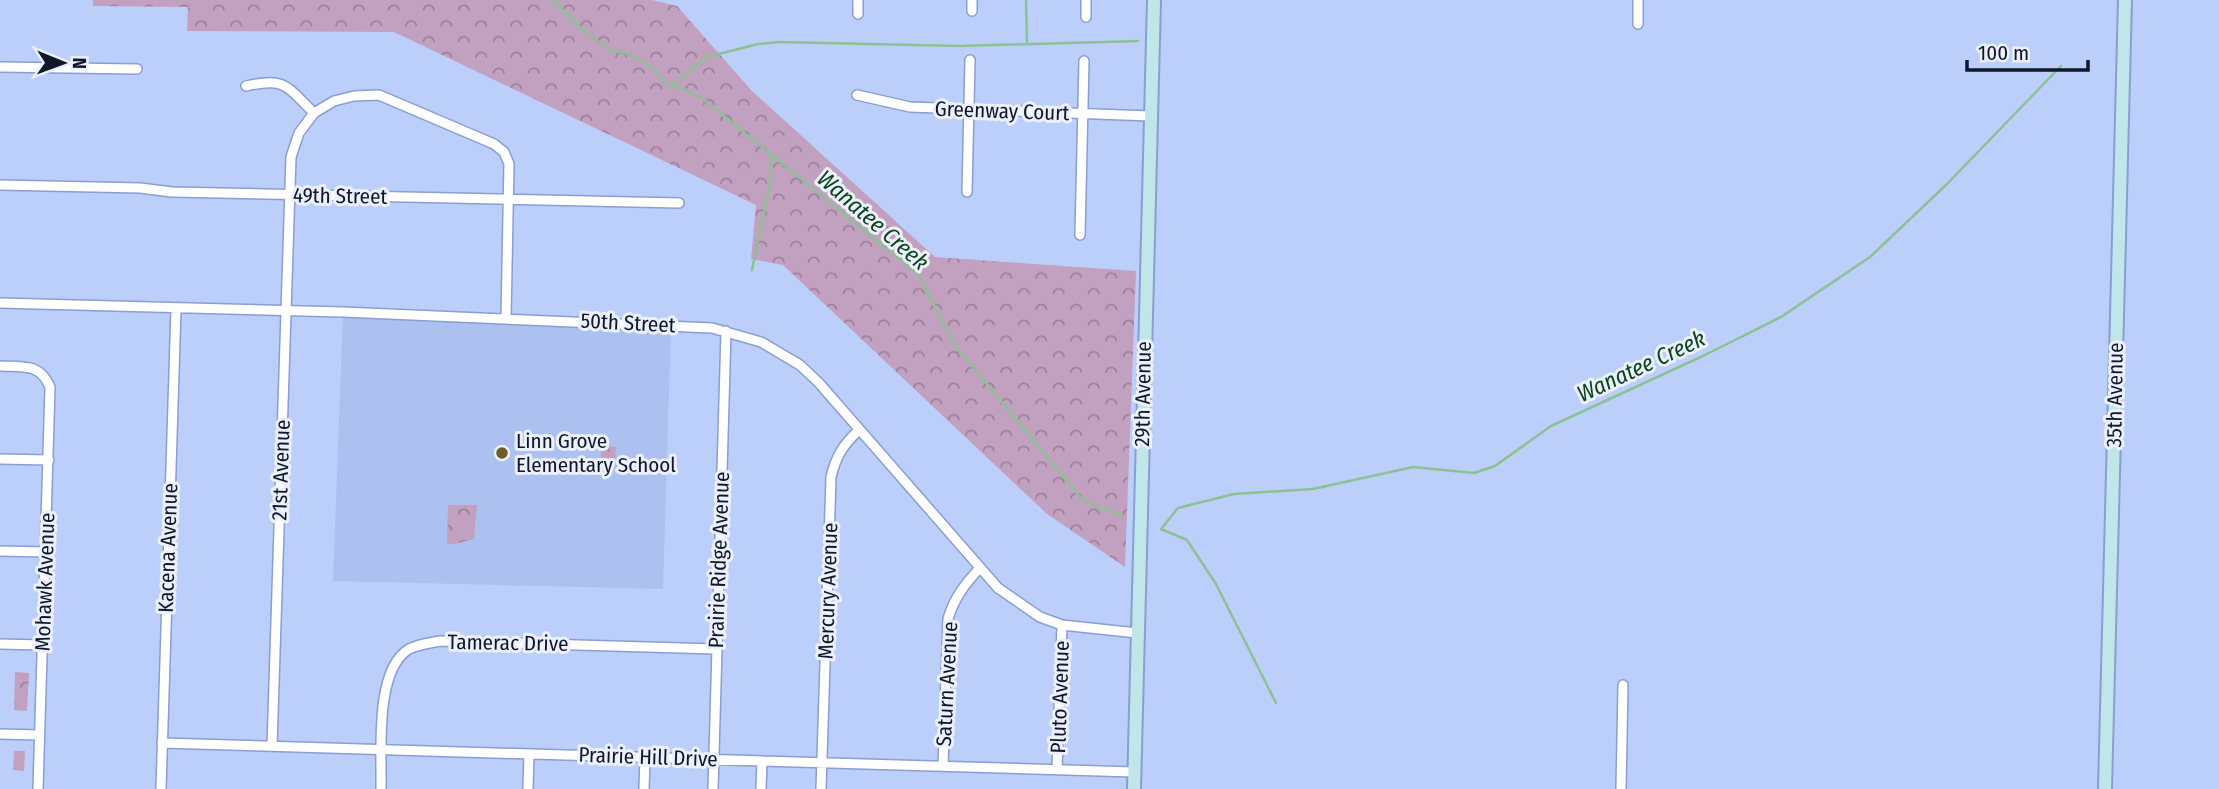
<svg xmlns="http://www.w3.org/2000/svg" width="2219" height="789" viewBox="0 0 2219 789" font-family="'Fira Sans Condensed',sans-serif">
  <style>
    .built { fill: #adc1f1 }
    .forest { fill: url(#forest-crowns) }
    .pitch { fill: #c2a0c0 }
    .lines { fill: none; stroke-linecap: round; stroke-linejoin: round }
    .stream { stroke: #8dc193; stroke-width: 2.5 }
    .street-casing { stroke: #899ed2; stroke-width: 12 }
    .secondary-casing { stroke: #899ed2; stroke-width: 16 }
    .street { stroke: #fff; stroke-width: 9 }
    .secondary { stroke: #c1e6ea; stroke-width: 12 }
    .poi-dot { fill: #6f5b2a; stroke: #ebf0fb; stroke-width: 2.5 }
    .labels { text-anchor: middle; stroke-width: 6; stroke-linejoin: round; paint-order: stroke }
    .street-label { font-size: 21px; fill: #0f172a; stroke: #ebf0fb }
    .poi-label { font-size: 21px; fill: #0f172a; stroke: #ebf0fb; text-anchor: start }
    .water-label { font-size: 23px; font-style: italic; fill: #0a4419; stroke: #ebf0fb }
  </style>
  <defs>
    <pattern id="forest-crowns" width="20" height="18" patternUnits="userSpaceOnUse" patternTransform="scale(1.75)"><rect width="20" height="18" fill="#c2a0c0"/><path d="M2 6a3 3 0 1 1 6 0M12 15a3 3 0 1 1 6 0" fill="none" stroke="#9c819c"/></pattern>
  </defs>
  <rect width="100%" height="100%" fill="#bccffb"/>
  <path class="built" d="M343 312 671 325 663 589 333 581Z"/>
  <path class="forest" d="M93 0H652L677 6 752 91 935 257 1136 271 1125 567 1047 514 783 265 751 259 756 205 394 32 187 31 188 7 93 6Z
    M601 445 616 447 615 465 601 464Z
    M448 505H477L474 539 455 544H447Z
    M15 672 29 673 27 711 14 710Z"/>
  <path class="pitch" d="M14 751H25L24 771 13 770Z"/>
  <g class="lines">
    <path class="stream" d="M553 0 585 32 612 51 630 54 655 70 668 86 684 89 703 99 919 275 953 343 1081 498 1096 507 1121 514
      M1026 0 1027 44
      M671 86 707 57 758 44 780 42 960 46 1138 41
      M752 270 771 179V156
      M1276 703 1216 584 1187 540 1161 529 1178 508 1234 494 1313 489 1413 467 1474 473 1495 466 1551 426 1705 355 1781 317 1870 257 1946 185 2061 66"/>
    <g class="street-casing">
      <path id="street" d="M972 11V0
        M858 14V0
        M1086 17V0
        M1638 24V0
        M0 67 137 69
        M246 86C286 77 286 86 314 113
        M857 95 910 107 1150 116
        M0 185 140 188 172 192 679 203
        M967 192 970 60
        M1080 235 1084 61
        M0 303 343 312 712 328 761 342 800 365 819 383 998 588 1040 617 1062 625 1137 633
        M0 366C23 367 40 363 50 387L38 789
        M0 459 49 460
        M0 551 46 552
        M0 644 43 645
        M0 734 39 735
        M162 743 1134 772
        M272 746 291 157 299 133 314 113 334 101 354 96 379 95 494 144 504 152 509 164 506 318
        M943 766 948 619C954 598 965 584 979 569
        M1057 769 1062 625
        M161 789 176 308
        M381 789C382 753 374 670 409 649 419 644 430 643 440 641L716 649
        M528 789 529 754
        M644 789 645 757
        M713 789 726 331
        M761 789 762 761
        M821 789 831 477C836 456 843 445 859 430
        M1621 789 1623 685"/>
    </g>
    <g class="secondary-casing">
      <path id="secondary" d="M1134 789 1154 0
        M2105 789 2125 0"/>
    </g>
    <use href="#street" class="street"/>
    <use href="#secondary" class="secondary"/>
  </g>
  <circle class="poi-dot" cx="502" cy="453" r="7"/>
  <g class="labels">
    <g class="street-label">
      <text transform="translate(1002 111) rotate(2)" y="7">Greenway Court</text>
      <text transform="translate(340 196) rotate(1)" y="7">49th Street</text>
      <text transform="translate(628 323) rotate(3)" y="7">50th Street</text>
      <text transform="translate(1143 394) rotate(-89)" y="7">29th Avenue</text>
      <text transform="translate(2115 395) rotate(-89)" y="7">35th Avenue</text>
      <text transform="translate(281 470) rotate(-88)" y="7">21st Avenue</text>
      <text transform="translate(168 548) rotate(-88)" y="7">Kacena Avenue</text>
      <text transform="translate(719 560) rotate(-88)" y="7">Prairie Ridge Avenue</text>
      <text transform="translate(45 582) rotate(-88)" y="7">Mohawk Avenue</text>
      <text transform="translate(828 591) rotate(-88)" y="7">Mercury Avenue</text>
      <text transform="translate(508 643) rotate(1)" y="7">Tamerac Drive</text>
      <text transform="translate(947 684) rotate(-87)" y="7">Saturn Avenue</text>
      <text transform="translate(1060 697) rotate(-88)" y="7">Pluto Avenue</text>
      <text transform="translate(648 757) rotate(2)" y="7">Prairie Hill Drive</text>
    </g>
    <g class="poi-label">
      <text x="516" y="448">Linn Grove<tspan x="516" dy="24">Elementary School</tspan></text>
    </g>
    <g class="water-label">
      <text transform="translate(873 220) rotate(41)" y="8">Wanatee Creek</text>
      <text transform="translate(1641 366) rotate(-25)" y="8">Wanatee Creek</text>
    </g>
  </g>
  <g transform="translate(63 63) rotate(91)" stroke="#ebf0fb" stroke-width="5" paint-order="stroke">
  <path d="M0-5L12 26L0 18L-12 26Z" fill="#0f172a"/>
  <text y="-10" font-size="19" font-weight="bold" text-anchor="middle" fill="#0f172a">N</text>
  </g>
  <path d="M1967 60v10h121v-10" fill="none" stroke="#0f172a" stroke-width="3.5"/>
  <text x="1978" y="60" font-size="21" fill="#0f172a" stroke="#ebf0fb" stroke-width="5" paint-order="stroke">100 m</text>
</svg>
